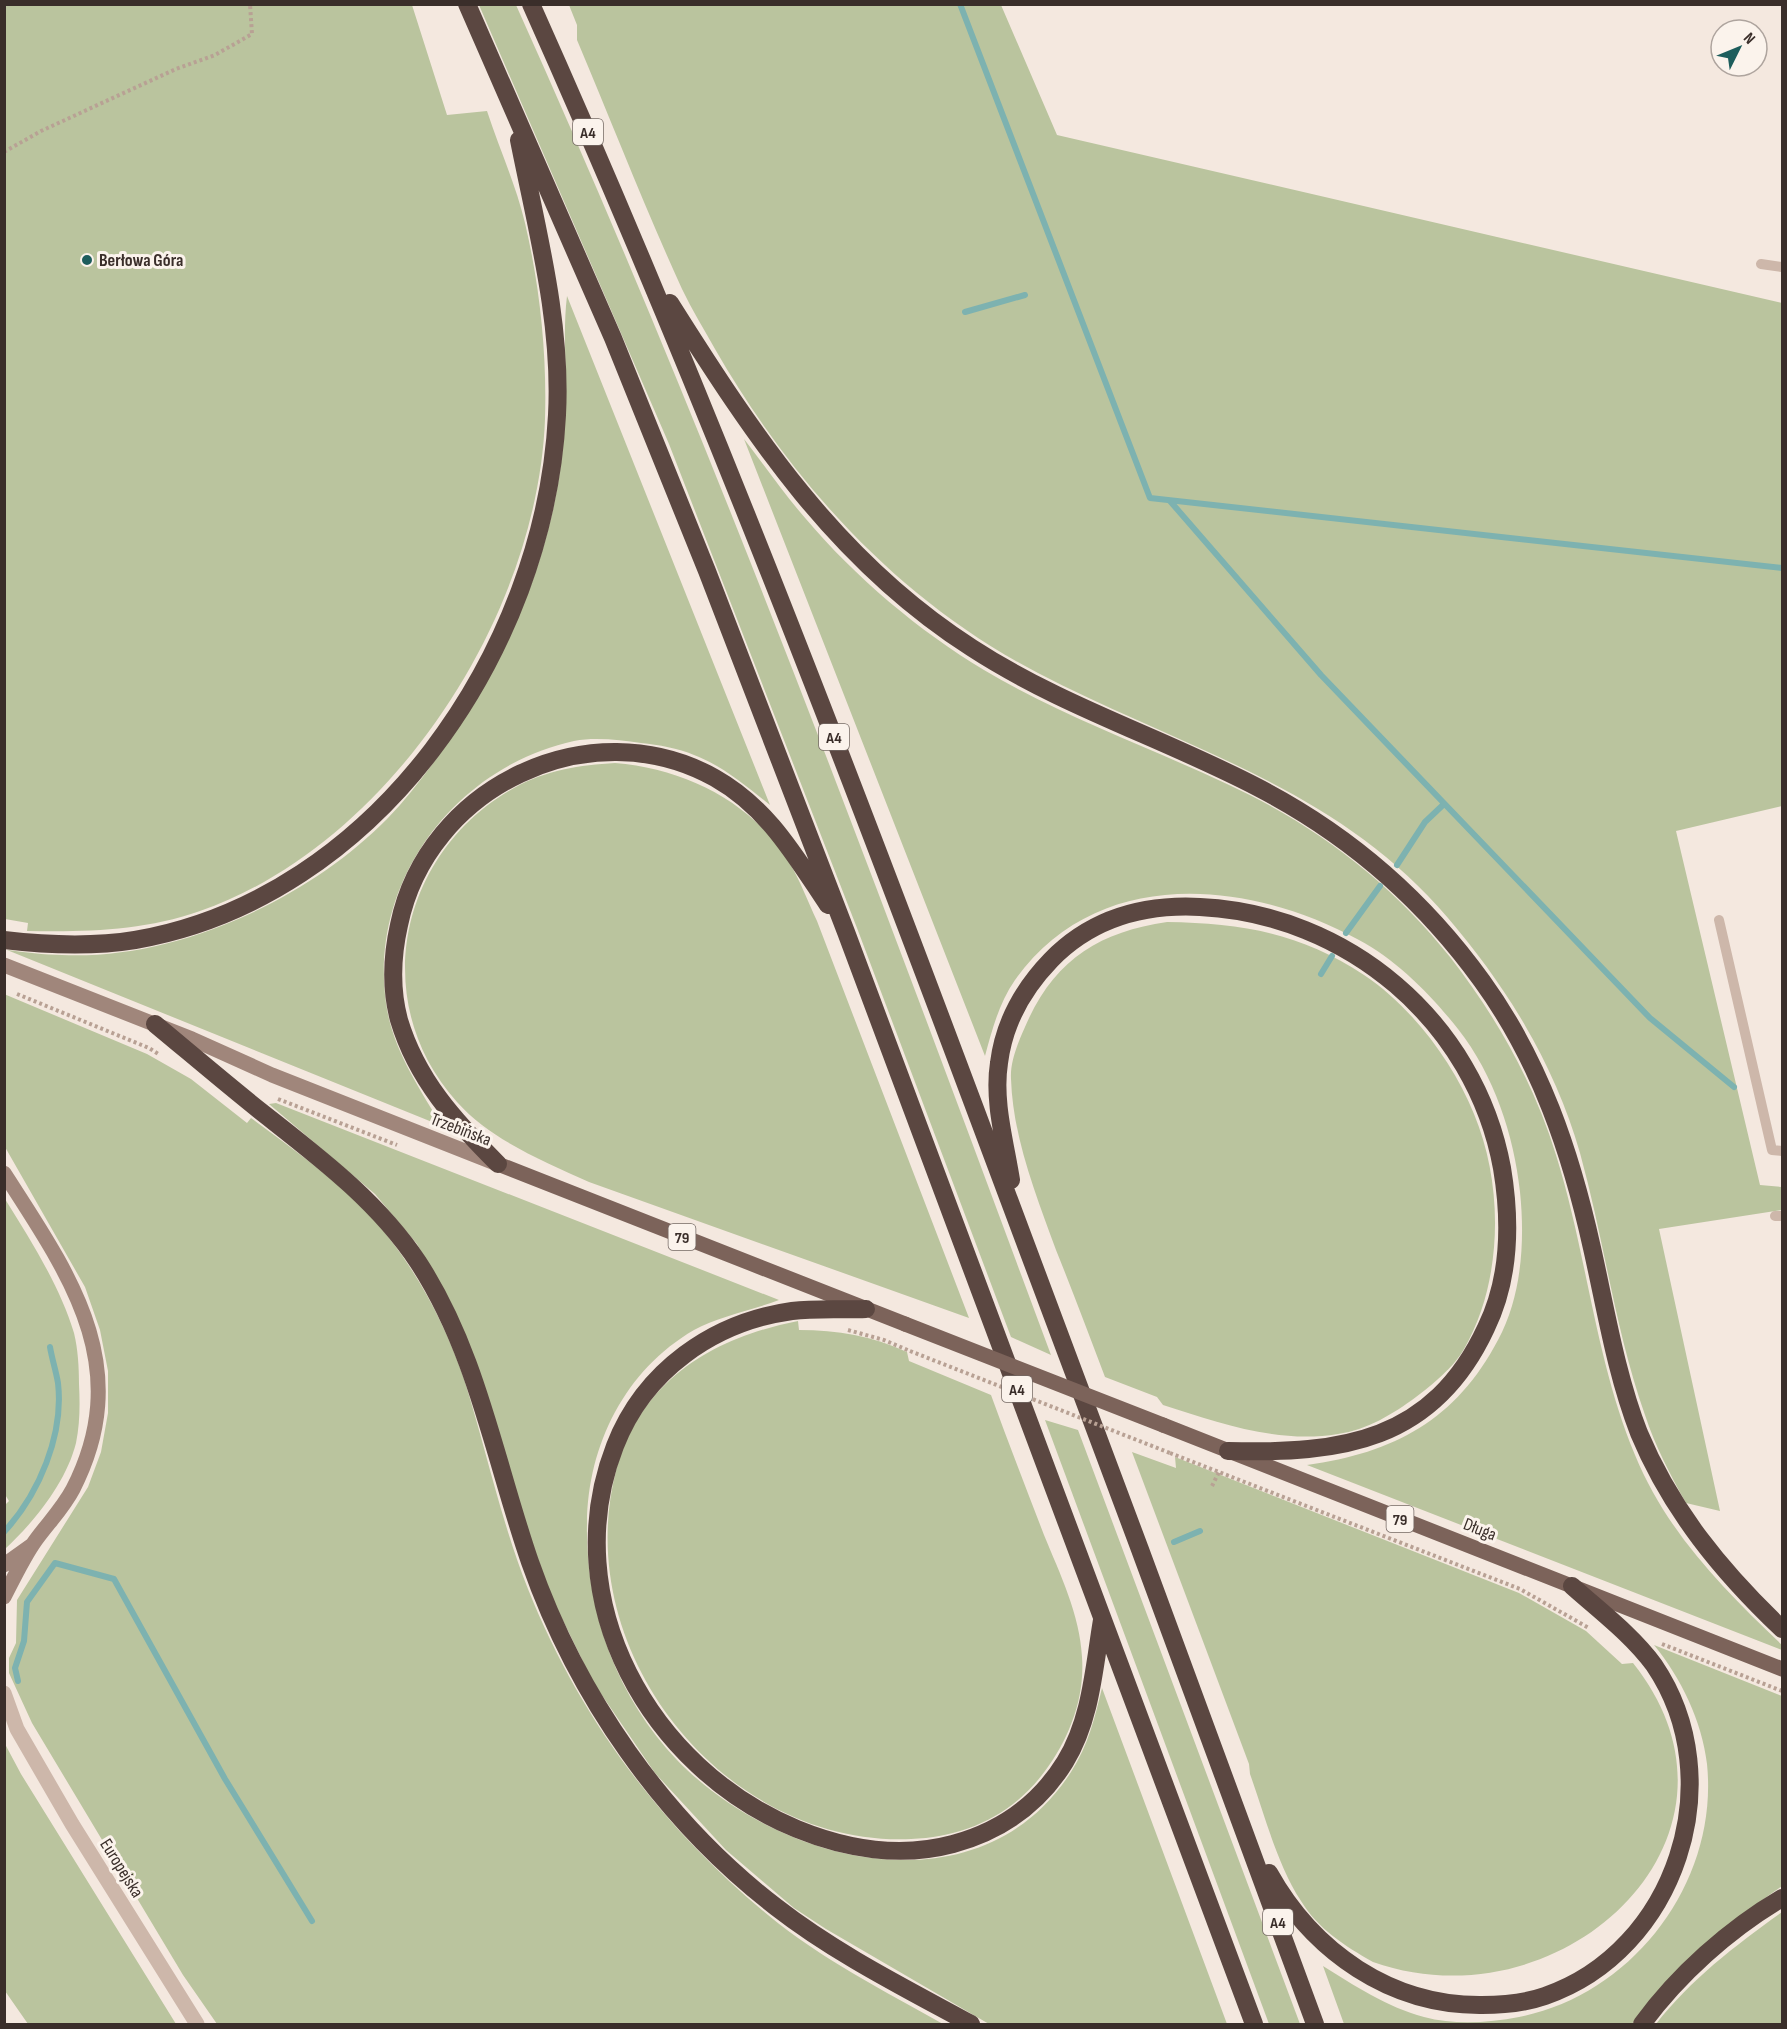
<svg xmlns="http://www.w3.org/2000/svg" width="1787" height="2029" viewBox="0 0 1787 2029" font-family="'Sofia Sans Condensed',sans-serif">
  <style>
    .green { fill: #bac49e }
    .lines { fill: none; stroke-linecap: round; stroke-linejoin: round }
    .stream { stroke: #7db2b0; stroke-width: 6 }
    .path { stroke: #b8a194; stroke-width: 4; stroke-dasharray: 3 3; stroke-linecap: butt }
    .lane { stroke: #cdb7aa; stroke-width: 10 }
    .street { stroke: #cdb7aa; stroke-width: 15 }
    .secondary { stroke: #a0867b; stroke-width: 15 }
    .primary { stroke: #7c635a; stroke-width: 15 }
    .highway { stroke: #5b4741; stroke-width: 18 }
    .path-bridge { stroke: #b8a194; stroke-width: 4; stroke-dasharray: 3 3; stroke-linecap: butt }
    .primary-bridge { stroke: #7c635a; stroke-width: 15 }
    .poi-dot { fill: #1d5d5c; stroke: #fbf3ec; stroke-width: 2 }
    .labels { text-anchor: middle; stroke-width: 6; stroke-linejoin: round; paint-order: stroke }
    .shield { fill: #fbf3ec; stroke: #746964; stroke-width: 1.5 }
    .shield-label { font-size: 16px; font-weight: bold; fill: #3a2e2a }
    .poi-label { font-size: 18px; font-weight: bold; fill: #3a2e2a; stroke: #fbf3ec; text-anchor: start }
    .street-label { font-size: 18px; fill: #3a2e2a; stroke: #fbf3ec }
  </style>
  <rect width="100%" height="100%" fill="#f4e8df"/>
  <path class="green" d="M4 5H412L447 115 487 111C499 148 516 185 525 223 540 287 547 354 545 419 538 616 390 845 200 911 143 931 87 932 27 931L28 923 5 919Z
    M479 5H516C715 446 882 901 1051 1355L1011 1337 857 928 669 444Z
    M569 5H1001L1057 135 1782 303V806L1676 831 1760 1185 1782 1187V1210L1659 1229 1720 1511 1686 1503C1670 1474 1655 1446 1645 1415 1615 1330 1604 1239 1580 1153 1555 1065 1507 987 1448 918 1337 787 1184 749 1038 673 899 601 792 483 715 349 704 329 692 310 682 289 645 208 612 123 577 40V25Z
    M567 296 770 805C746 786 723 766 694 755 678 748 659 745 641 743 620 740 595 737 574 741 455 767 369 881 386 1003 392 1048 419 1088 442 1126L7 950C25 952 44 955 62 955 177 960 307 900 387 819 417 788 441 753 465 716 505 654 534 590 551 518 559 486 563 452 565 419 568 378 562 337 567 296Z
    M744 439C765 466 784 494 806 519 855 577 919 631 984 670 1061 716 1146 746 1227 784 1314 824 1390 881 1450 957 1496 1016 1534 1083 1556 1155 1587 1254 1595 1359 1635 1455 1666 1531 1723 1589 1782 1645V1650L1307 1465C1394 1453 1456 1420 1498 1340 1522 1296 1525 1240 1520 1192 1514 1135 1494 1075 1458 1029 1432 996 1397 960 1359 940 1247 879 1097 865 1015 980 999 1003 992 1030 985 1056Z
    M615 763C685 769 751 801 789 862 800 880 808 902 817 921L969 1318 589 1182C543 1161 491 1140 457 1102 367 1002 399 852 514 788 546 770 580 765 615 763Z
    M1167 922C1241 923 1301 933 1364 975 1412 1007 1453 1062 1474 1114 1504 1186 1503 1281 1464 1349 1454 1367 1432 1385 1416 1397 1393 1414 1367 1430 1338 1434 1279 1444 1219 1423 1163 1405L1157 1397 1105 1377C1089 1335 1073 1292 1056 1250 1036 1195 1013 1138 1011 1079 1010 1061 1018 1043 1025 1027 1053 961 1098 932 1167 922Z
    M4 994 147 1054 191 1079 247 1123 251 1118C289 1146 328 1174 362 1207 408 1254 443 1317 464 1379 486 1449 501 1521 528 1589 579 1717 661 1827 768 1915 820 1958 884 1991 943 2024H217L183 1975 32 1723 9 1673V1658L16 1643 17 1600 88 1487 101 1452 108 1413V1371L100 1330 85 1287 5 1147Z
    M276 1103 779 1300C753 1310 717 1317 694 1330 625 1370 588 1445 587 1523 585 1610 617 1697 677 1760 778 1864 979 1915 1071 1772 1088 1746 1095 1717 1102 1688L1227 2024H989L826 1929 794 1908 726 1850 655 1773 593 1682 552 1598 437 1279 417 1244 375 1194 269 1104Z
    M5 1199C31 1241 60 1286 74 1333 78 1349 79 1368 79 1384 80 1403 80 1424 76 1443 66 1483 34 1522 5 1549V1505L9 1501 4 1493Z
    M798 1321 799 1330C838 1330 872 1336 907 1352L909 1361 991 1395C1008 1442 1026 1488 1044 1535 1060 1574 1080 1615 1082 1657 1085 1698 1069 1739 1045 1771 1013 1815 965 1837 911 1839 725 1847 569 1652 616 1471 640 1381 712 1338 798 1321Z
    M1045 1420 1078 1430 1300 2024H1269Z
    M1132 1452 1176 1468 1175 1457 1519 1593 1586 1631 1622 1664 1633 1663C1771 1836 1563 2029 1373 1962 1345 1946 1318 1929 1301 1901 1277 1864 1265 1816 1250 1774L1249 1764Z
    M1654 1645 1782 1696V1886C1723 1927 1676 1966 1632 2024H1344L1323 1966C1355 1986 1387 2007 1424 2017 1454 2025 1488 2023 1519 2017 1633 1995 1719 1882 1707 1764 1702 1721 1681 1678 1654 1645Z
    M5 1744 21 1774 176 2024H28L5 1991Z
    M1782 1912V2024H1656C1691 1979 1736 1945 1782 1912Z"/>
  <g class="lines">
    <path class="stream" d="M960 4 1150 498 1782 568
      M965 312 1025 295
      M1170 501 1321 675 1650 1018 1734 1087
      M1397 865 1425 822 1444 804
      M1346 933 1380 886
      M1321 974 1332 956
      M4 1532C39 1494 64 1435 58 1383 56 1371 52 1359 50 1347
      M1174 1542 1200 1531
      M18 1681 15 1668 24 1641 27 1602 55 1563 114 1579 225 1779 312 1921"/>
    <path class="path" d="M4 152 41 131 176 69 215 55 252 34 250 4
      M17 994 149 1048 160 1055
      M278 1099 397 1145
      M848 1330 884 1340 910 1351
      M1170 1453 1520 1589 1589 1628
      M1212 1486 1219 1472
      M1662 1644 1782 1691"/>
    <path class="lane" d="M1761 264 1782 267
      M1719 920 1772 1150 1782 1151
      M1775 1216H1782"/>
    <path class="street" d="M4 1693 17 1729 72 1824 197 2024"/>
    <path class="secondary" d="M4 965 192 1039 272 1075 495 1163
      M4 1173C69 1274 136 1366 73 1489 62 1510 46 1525 33 1544 23 1559 12 1581 4 1597
      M4 1565 32 1545"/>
    <path class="primary" d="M498 1164 905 1324
      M1163 1425 1782 1669"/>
    <path class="highway" d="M467 4 613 338 707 571 846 932 1254 2024
      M531 4C693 366 835 735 974 1106 1089 1411 1203 1718 1315 2024
      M670 303C754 436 836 561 972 648 1061 706 1163 738 1257 787 1348 834 1423 899 1482 981 1540 1061 1571 1153 1592 1248 1606 1310 1616 1374 1639 1433 1671 1510 1722 1572 1782 1629
      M4 940C47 945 92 947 135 940 377 898 545 650 557 415 562 322 537 231 519 140
      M155 1024C190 1053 224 1082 259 1110 316 1155 377 1200 418 1262 477 1352 495 1461 530 1562 577 1696 663 1820 776 1907 835 1953 905 1988 971 2024
      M498 1164C455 1121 417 1080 399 1020 391 990 392 956 399 925 427 787 590 708 715 778 768 808 795 856 828 905
      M1011 1180C1005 1142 993 1101 999 1063 1004 1023 1023 989 1051 960 1091 919 1143 904 1200 907 1347 914 1475 1021 1502 1168 1511 1222 1510 1279 1486 1328 1433 1442 1341 1454 1228 1451
      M866 1309C842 1310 816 1308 792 1311 713 1322 644 1371 615 1446 555 1600 650 1769 797 1829 846 1849 901 1858 953 1844 1001 1831 1039 1804 1065 1762 1091 1720 1094 1668 1102 1620
      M1269 1873C1313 1952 1391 2006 1482 2005 1502 2005 1525 2003 1545 1996 1676 1951 1732 1780 1654 1665 1632 1635 1600 1611 1572 1586
      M1642 2024C1678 1975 1729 1929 1782 1898"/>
    <path class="path-bridge" d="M910 1351 1170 1453"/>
    <path class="primary-bridge" d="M905 1324 1163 1425"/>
  </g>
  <circle class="poi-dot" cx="87" cy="260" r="6"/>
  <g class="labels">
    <g class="shield">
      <rect x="573" y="119" width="30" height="26" rx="4.5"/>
      <rect x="819" y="724" width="30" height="26" rx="4.5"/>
      <rect x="668.5" y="1224" width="27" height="26" rx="4.5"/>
      <rect x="1002" y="1376" width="30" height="26" rx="4.5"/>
      <rect x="1386.5" y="1506" width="27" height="26" rx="4.5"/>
      <rect x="1263" y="1909" width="30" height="26" rx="4.5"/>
    </g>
    <g class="shield-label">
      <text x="588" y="138">A4</text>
      <text x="834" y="743">A4</text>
      <text x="682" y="1243">79</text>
      <text x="1017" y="1395">A4</text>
      <text x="1400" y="1525">79</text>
      <text x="1278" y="1928">A4</text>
    </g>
    <g class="poi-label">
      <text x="99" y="266">Berłowa Góra</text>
    </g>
    <g class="street-label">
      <text transform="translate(461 1129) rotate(21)" y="6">Trzebińska</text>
      <text transform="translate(1480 1529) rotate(21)" y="6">Długa</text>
      <text transform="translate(122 1868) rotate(58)" y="6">Europejska</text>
    </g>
  </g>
  <rect width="1787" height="2029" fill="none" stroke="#3a2e2a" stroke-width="12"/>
  <g transform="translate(1739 48) rotate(47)"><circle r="28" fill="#fbf3ec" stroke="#aea49e" stroke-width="1.5"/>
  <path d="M0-4.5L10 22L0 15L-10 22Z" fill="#1d5d5c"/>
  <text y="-9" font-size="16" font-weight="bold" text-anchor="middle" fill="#3a2e2a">N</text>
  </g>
</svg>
